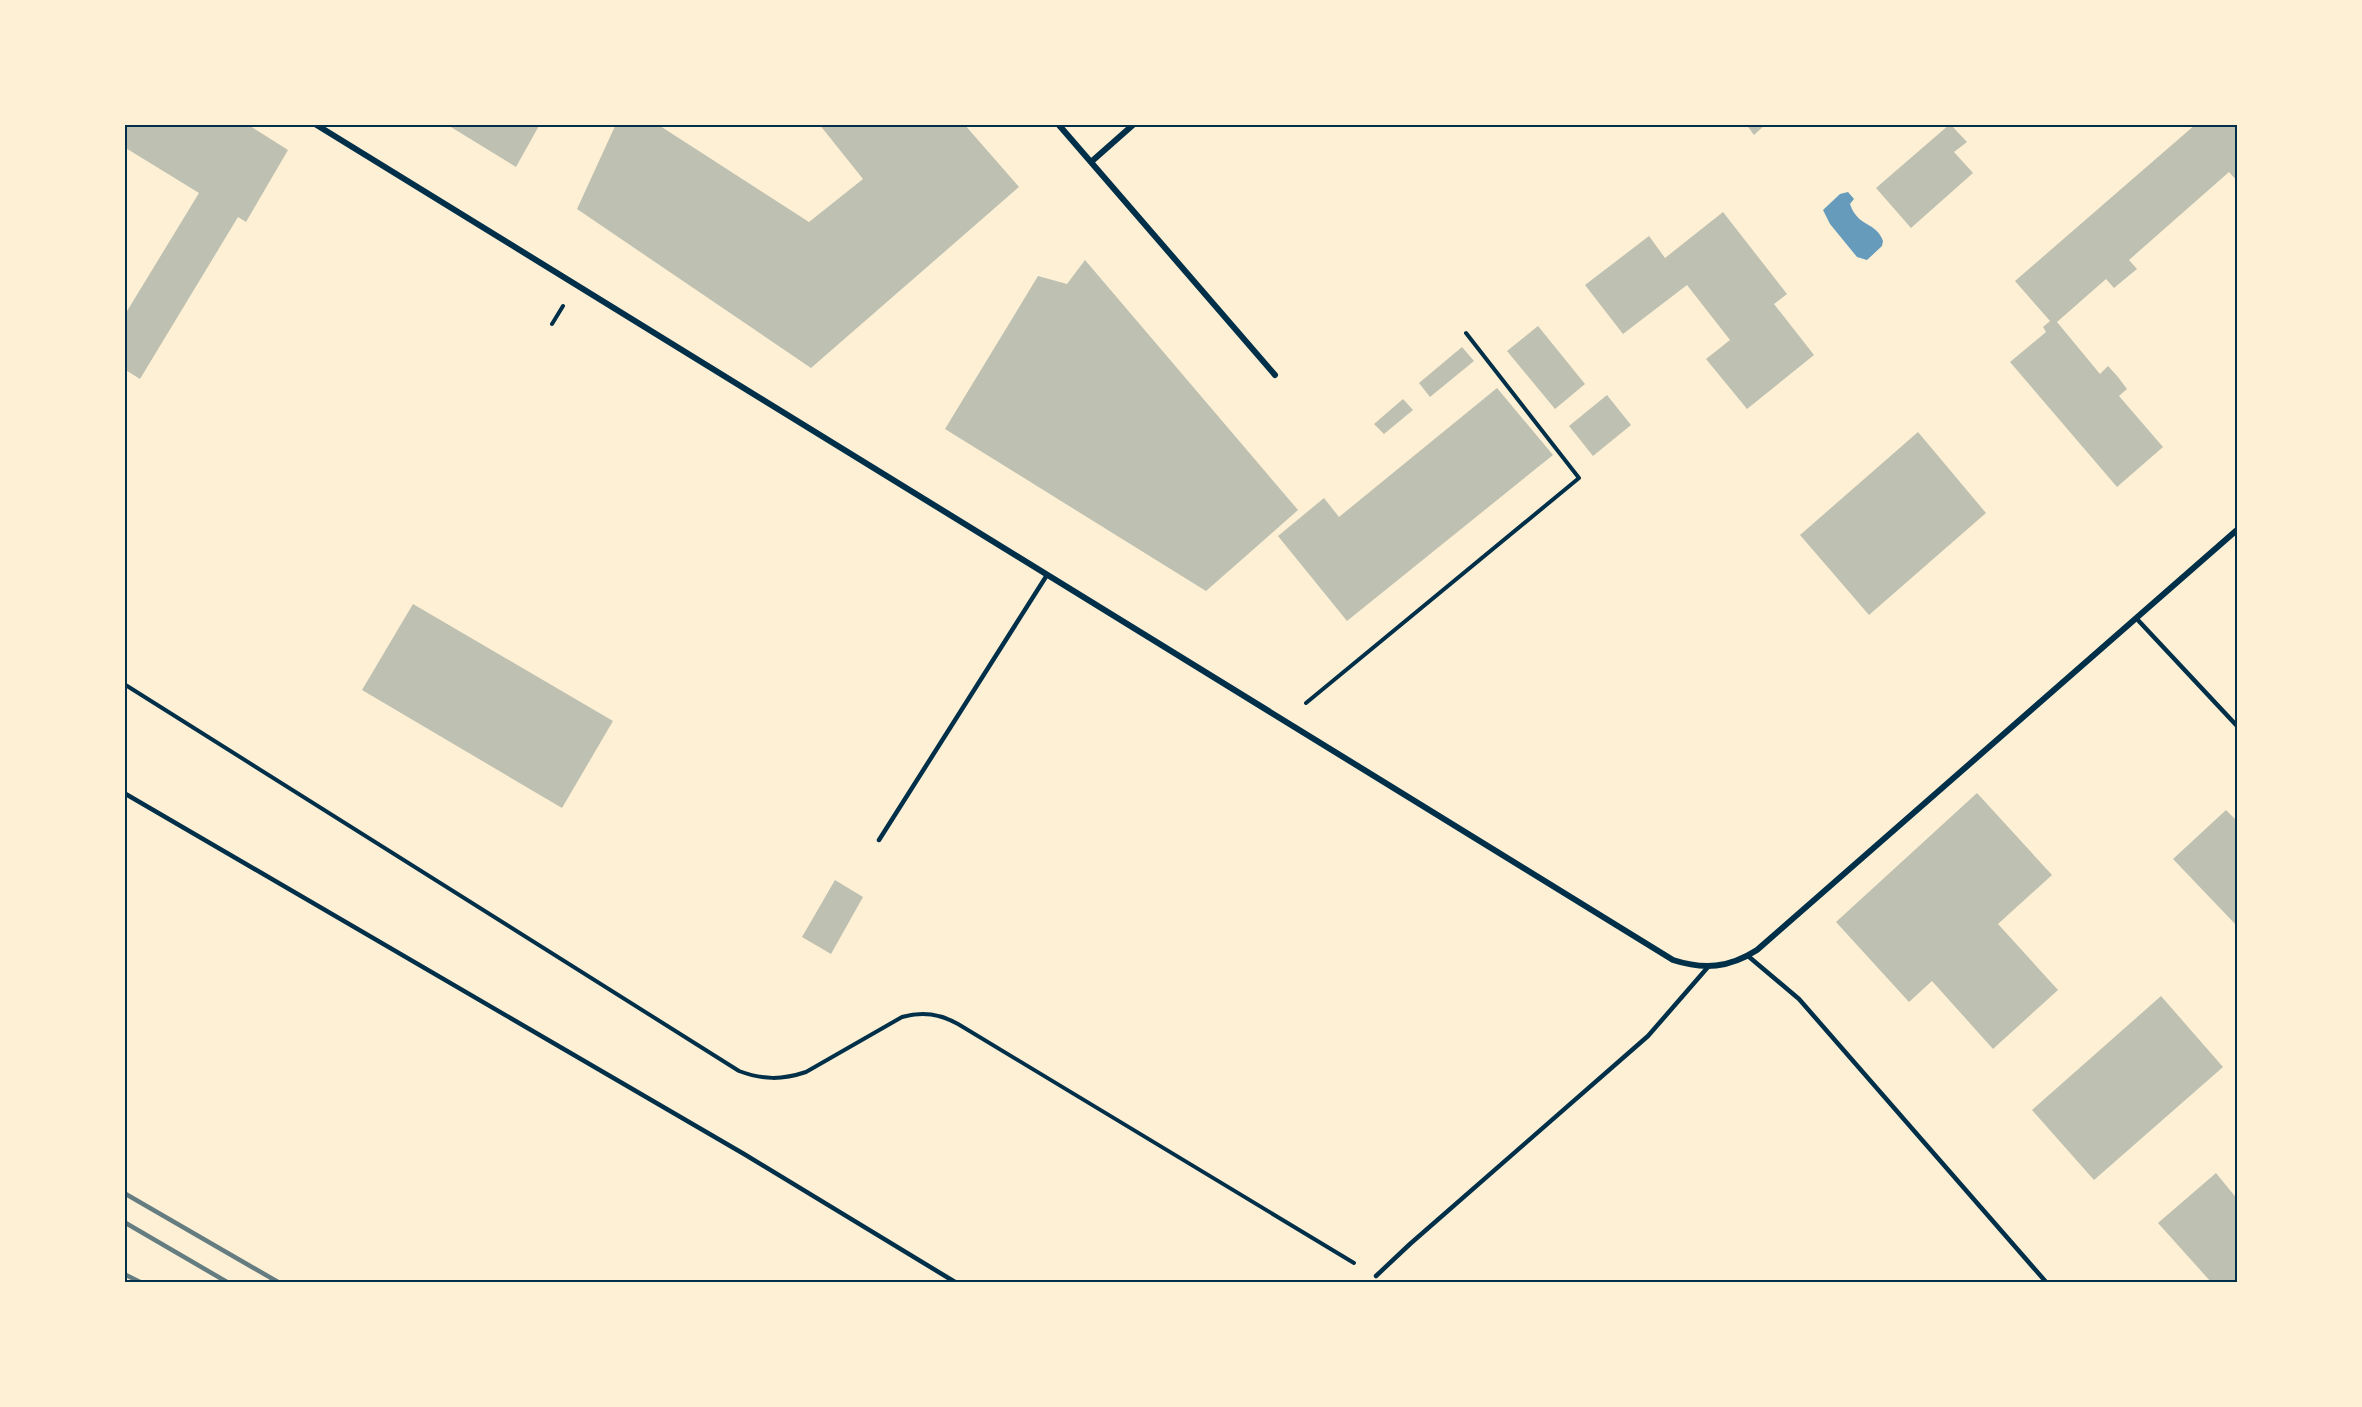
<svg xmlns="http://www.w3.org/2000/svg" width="2362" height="1407" viewBox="0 0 2362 1407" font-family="'PT Sans',sans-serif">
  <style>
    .water { fill: #669bbc }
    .building { fill: #bec0b2 }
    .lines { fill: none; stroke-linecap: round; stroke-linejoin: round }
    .path { stroke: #003049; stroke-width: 4 }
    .service { stroke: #003049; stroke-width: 4.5 }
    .minor { stroke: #003049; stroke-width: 6 }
    .rail { stroke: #657d81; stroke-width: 4.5 }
    .neatline { fill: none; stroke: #003049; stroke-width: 2 }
  </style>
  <rect width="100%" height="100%" fill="#fdf0d5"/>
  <path class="water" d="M1848 192 1854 199 1850 204C1858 228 1876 221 1883 241L1882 246 1867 260 1857 257 1830 224 1823 210 1840 194Z"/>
  <path class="building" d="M124 124H247L288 150 246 222 238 217 140 379 124 369V316L199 193 124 147Z
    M446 124H540L516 167Z
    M616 124H657L809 222 863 179 819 124H964L1019 187 811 368 577 209Z
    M1746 124H1766L1754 135Z
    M1950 124 1967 142 1954 152 1973 173 1911 228 1876 188Z
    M2196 124H2238V182L2229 172 2129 260 2137 269 2126 278 2114 288 2106 279 2057 322 2100 374 2108 366 2118 377 2127 389 2119 396 2163 447 2117 487 2010 362 2046 332 2043 327 2050 321 2015 281Z
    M1723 212 1787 294 1774 304 1814 355 1747 409 1706 359 1730 340 1687 285 1623 334 1585 285 1649 236 1665 258Z
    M1085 260 1298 510 1206 591 945 429 1038 276 1067 284Z
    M1538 326 1585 384 1555 409 1507 351Z
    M1462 347 1474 361 1430 397 1419 383Z
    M1497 388 1553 455 1347 621 1278 536 1324 498 1339 517Z
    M1607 395 1631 425 1593 456 1569 426Z
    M1403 399 1413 410 1384 434 1374 424Z
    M1918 432 1986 513 1869 615 1800 535Z
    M413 604 613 721 562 808 362 690Z
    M1977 793 2052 875 1998 924 2058 990 1993 1049 1932 981 1909 1002 1836 922Z
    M2226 810 2238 822V927L2173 859Z
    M835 880 863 897 831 954 802 937Z
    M2161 996 2223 1067 2094 1180 2032 1110Z
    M2216 1173 2238 1200V1282H2211L2158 1223Z"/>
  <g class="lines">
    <path class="path" d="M552 324 563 306
      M124 684 739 1071C763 1080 782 1080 806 1072L902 1017C923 1011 940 1014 958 1024L1354 1263
      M1306 703 1579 478 1466 333"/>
    <path class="service" d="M2136 618 2238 727
      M124 793 744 1154 955 1282
      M879 840 1047 575
      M1748 956 1799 999 2046 1282
      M1376 1276 1410 1244 1648 1036 1708 967"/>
    <path class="minor" d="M315 124 1673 960C1704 970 1729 968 1757 950L2238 529
      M1058 124 1275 375
      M1091 162 1134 124"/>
    <path class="rail" d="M124 1193 278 1282
      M124 1222 227 1282
      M124 1274 140 1282"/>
  </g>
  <rect width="2362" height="1407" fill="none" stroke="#fdf0d5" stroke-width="252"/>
  <rect x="126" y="126" width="2110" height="1155" class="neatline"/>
</svg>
